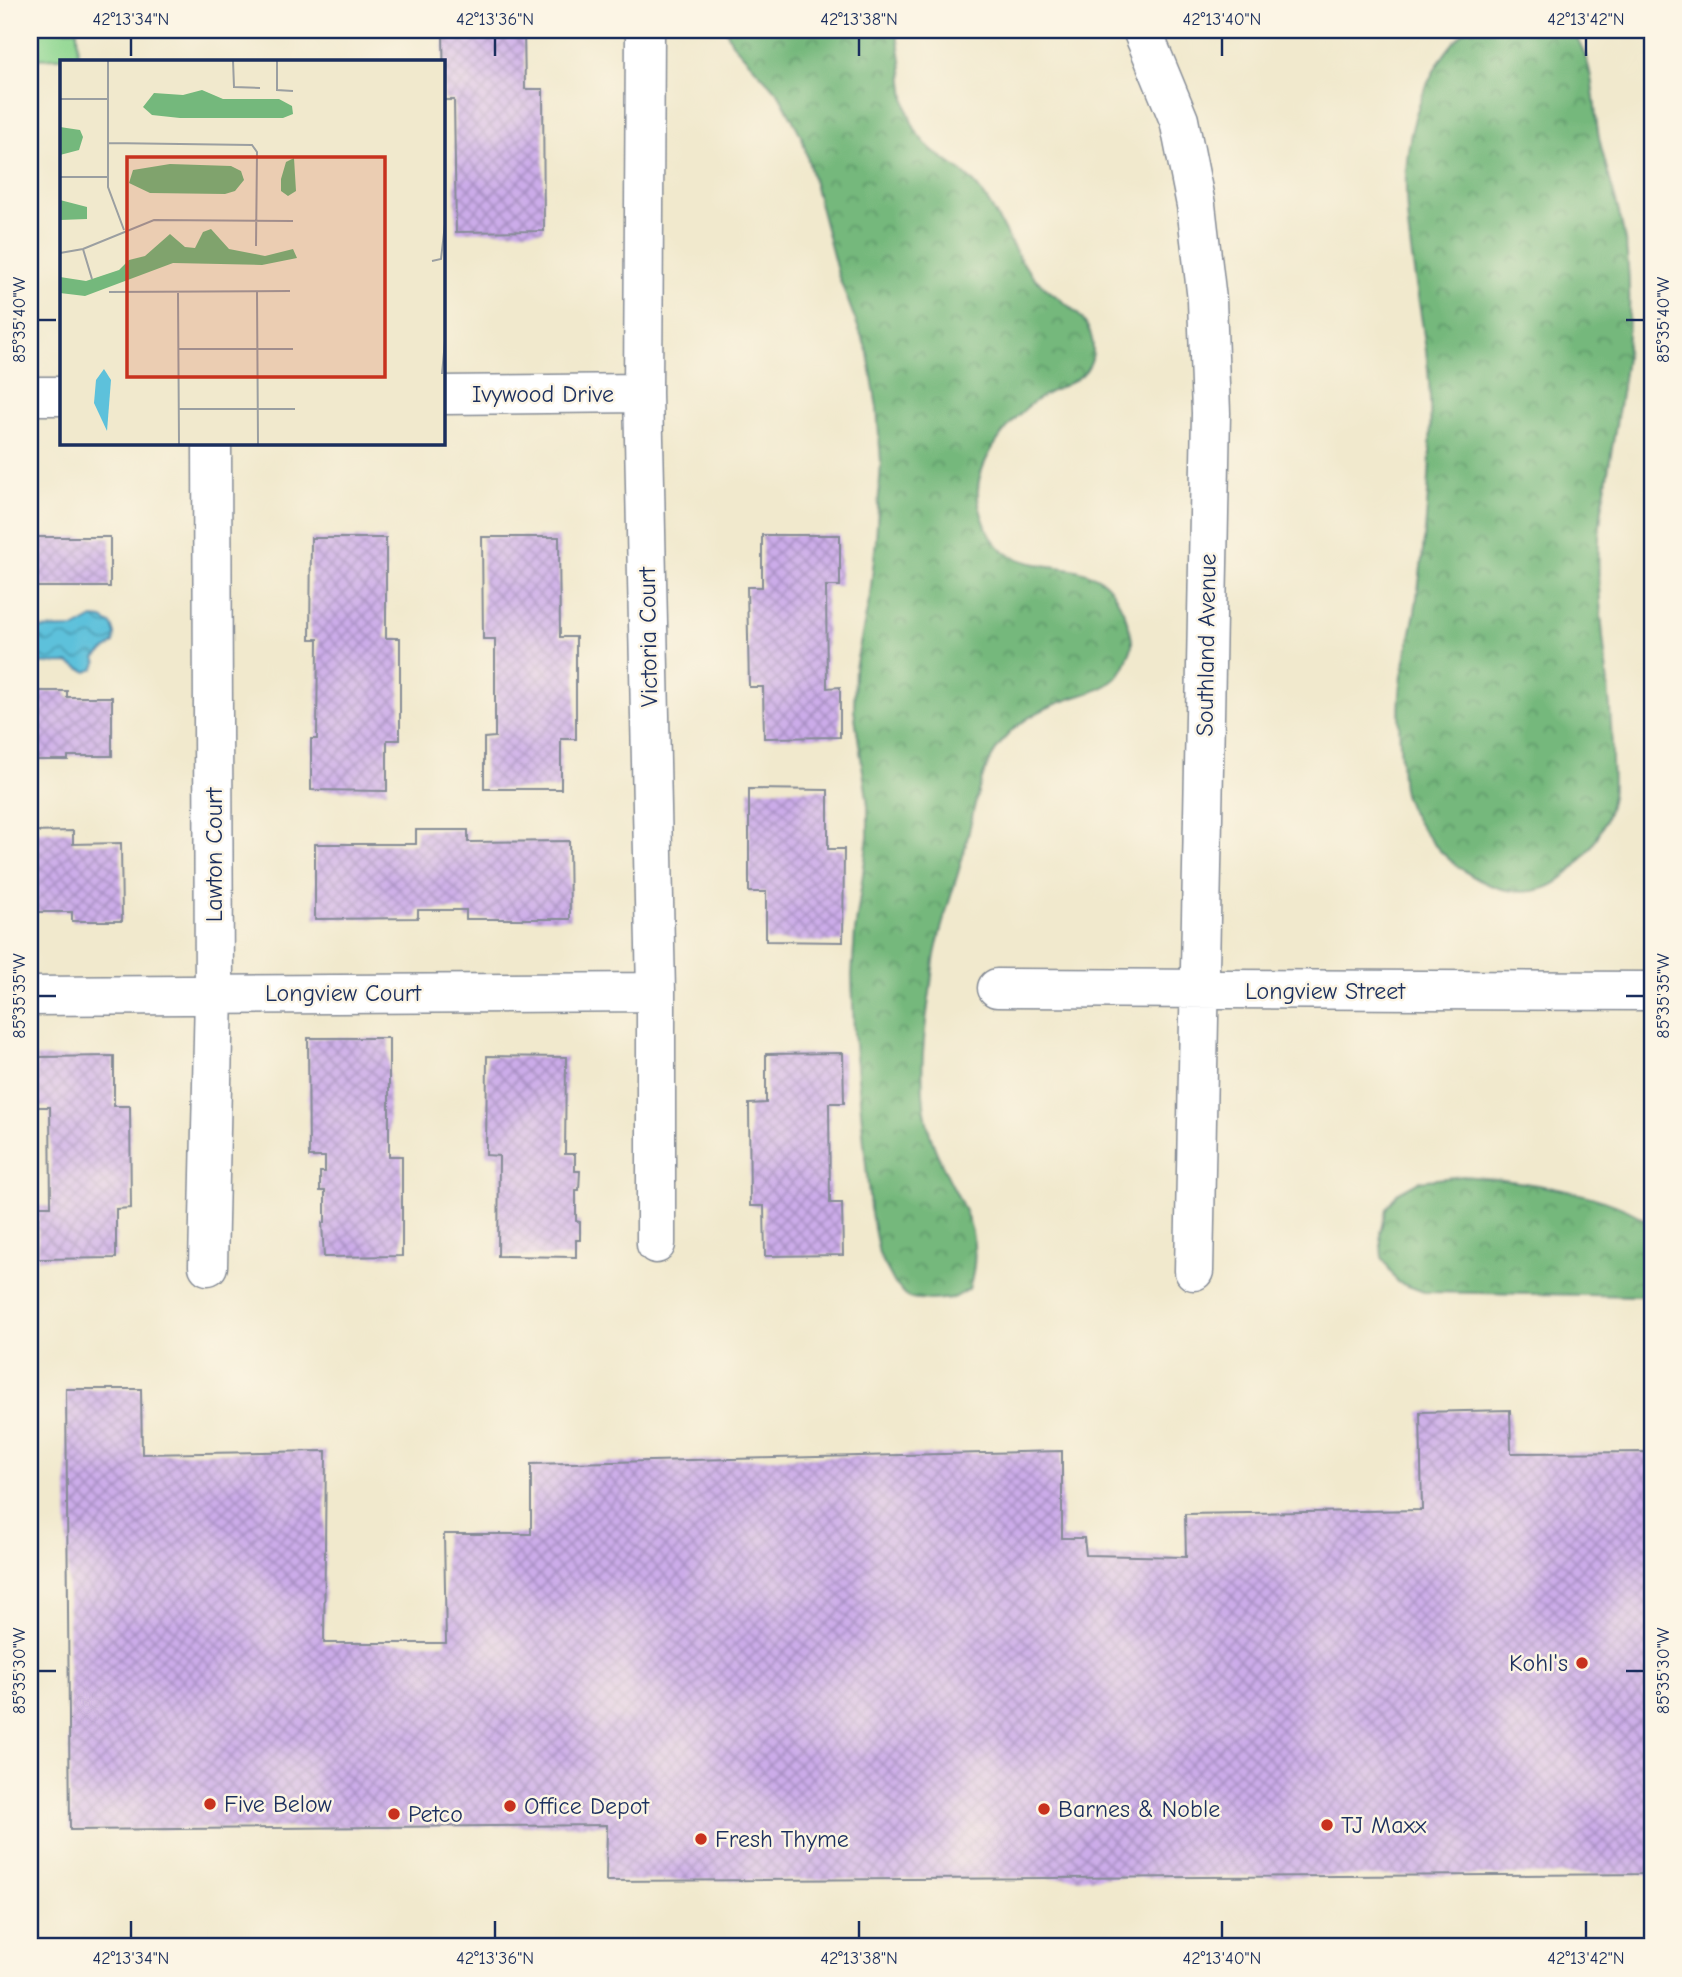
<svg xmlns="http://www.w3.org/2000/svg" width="1682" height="1977" viewBox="0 0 1682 1977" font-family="'Comic Neue',sans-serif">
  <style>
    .forest { fill: url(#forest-crowns); stroke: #48746d; stroke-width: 2 }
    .park { fill: #90d792; stroke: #568378; stroke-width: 2 }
    .water { fill: url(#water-waves); stroke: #3c789c; stroke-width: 2 }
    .building { fill: url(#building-cross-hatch) }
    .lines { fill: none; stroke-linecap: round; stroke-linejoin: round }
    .minor-casing { stroke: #868c96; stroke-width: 41 }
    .minor { stroke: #fff; stroke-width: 38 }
    .ticks { fill: none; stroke: #1b2f5e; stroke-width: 2.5 }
    .poi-dot { fill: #c8321e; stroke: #fcf5e5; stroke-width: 2.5 }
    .labels { text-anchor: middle; stroke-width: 5; stroke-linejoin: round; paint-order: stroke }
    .street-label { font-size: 24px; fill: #1b2f5e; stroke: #fcf5e5 }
    .poi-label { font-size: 24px; fill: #1b2f5e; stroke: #fcf5e5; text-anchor: start }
    .inset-road { fill: none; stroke: #9b9fa1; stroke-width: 2 }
    .view { fill: #c8321e; fill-opacity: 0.15; stroke: #c8321e; stroke-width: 3.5 }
    .inset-edge { fill: none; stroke: #1b2f5e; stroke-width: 3.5 }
    .neatline { fill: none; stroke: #1b2f5e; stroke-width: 2.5 }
    .ticks-label { font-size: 18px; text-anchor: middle; fill: #1b2f5e }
  </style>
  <defs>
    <pattern id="forest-crowns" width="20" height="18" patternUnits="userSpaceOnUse" patternTransform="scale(1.75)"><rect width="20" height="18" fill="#74b87c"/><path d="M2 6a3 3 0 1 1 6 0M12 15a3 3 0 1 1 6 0" fill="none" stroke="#5e9669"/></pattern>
    <pattern id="water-waves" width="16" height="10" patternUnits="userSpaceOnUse" patternTransform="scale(1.75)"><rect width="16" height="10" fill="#5dc1db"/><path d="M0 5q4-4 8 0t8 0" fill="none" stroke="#4c9db5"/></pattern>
    <pattern id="building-cross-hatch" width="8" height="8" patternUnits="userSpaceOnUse" patternTransform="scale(1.75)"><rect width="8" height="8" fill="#ccace9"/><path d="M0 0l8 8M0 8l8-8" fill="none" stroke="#a58cc0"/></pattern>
  </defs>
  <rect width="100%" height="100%" fill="#fcf5e5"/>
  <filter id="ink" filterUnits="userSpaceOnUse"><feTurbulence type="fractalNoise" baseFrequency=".0143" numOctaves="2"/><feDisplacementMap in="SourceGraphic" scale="14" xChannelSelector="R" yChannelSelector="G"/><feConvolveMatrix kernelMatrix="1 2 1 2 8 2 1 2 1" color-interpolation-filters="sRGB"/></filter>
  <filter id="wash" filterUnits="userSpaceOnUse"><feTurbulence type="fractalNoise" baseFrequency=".00686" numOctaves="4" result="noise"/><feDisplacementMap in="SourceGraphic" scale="28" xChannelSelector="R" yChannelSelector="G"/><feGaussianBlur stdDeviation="1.57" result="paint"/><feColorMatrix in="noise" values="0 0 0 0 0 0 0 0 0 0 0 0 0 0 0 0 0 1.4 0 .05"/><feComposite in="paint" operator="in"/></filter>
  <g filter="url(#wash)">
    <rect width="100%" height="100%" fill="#f1e9cd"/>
    <path class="forest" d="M726 30H895C907 65 897 103 919 136 933 156 957 164 973 182 998 209 1008 247 1032 275 1053 301 1095 311 1093 352 1091 380 1063 384 1043 396 1015 412 979 457 978 490 977 499 981 513 984 521 1004 583 1069 554 1104 582 1113 589 1120 604 1125 615 1128 624 1133 636 1132 645 1132 651 1128 655 1127 660 1116 690 1091 691 1064 701 1042 709 1020 720 1005 738 978 769 975 809 965 848 957 881 944 913 937 946 933 961 932 977 930 993 923 1037 917 1091 930 1134 947 1192 990 1223 969 1289L954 1298 931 1300 909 1298 895 1284 879 1254 870 1208 854 1034 852 975 855 932 868 837V805L854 710 855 668 870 596 876 540 881 462 877 408 868 353 838 275 802 137 779 94 732 43Z
      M1466 30H1571C1596 62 1592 99 1599 137 1607 177 1623 215 1627 255 1637 343 1613 429 1601 516 1591 597 1613 678 1612 759 1612 771 1614 784 1612 796 1608 817 1598 839 1585 855 1574 869 1560 884 1542 889 1487 905 1422 846 1405 797 1401 786 1402 772 1401 760 1399 734 1398 703 1402 676 1406 654 1411 633 1415 612 1426 538 1435 442 1428 369 1422 304 1404 239 1406 173 1408 123 1428 64 1466 30Z
      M1463 1176C1515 1180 1611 1192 1652 1225V1292L1640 1296 1424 1292 1397 1282 1382 1257 1380 1233 1386 1209 1397 1193 1419 1181Z"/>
    <path class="park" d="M30 30H77L78 57 30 59Z"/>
    <path class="water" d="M93 618 102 619 112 625 115 634 114 643 95 658 97 663 94 669 87 672 68 663 30 664V629L75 628Z"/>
    <g id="blocks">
      <path class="building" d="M443 30H524L525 89H543L544 231 456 232 454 100H444Z
        M762 535H840V586H826L827 688 840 687V737L764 738 763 687H749L747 587H762Z
        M30 537H110V587H30Z
        M482 537H559L560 637H576V739H561V789H484V738L495 737V639H483Z
        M311 538H386V638H400V740H387V791L311 790V739H317L318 639H310Z
        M35 691H67V697H112V756H68V760H35V756H30V696H35Z
        M749 789 828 790V849H844L843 942 766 941V892H749Z
        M416 830H468V842L569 841 570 919H466V910H418V918L315 919V844H416Z
        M73 831V844L121 843 122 921H72V912H30V832Z
        M308 1038H389V1156H402V1256L324 1257 322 1223 325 1222V1191H320V1172H325V1157H309Z
        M843 1053 844 1103H829L830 1203H842L843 1255 765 1256 764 1206H750L749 1104 766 1103V1054Z
        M114 1056V1106H130L131 1208 116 1209V1258L38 1259V1206H51L50 1107H37L36 1057Z
        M487 1056 566 1057 565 1154H575V1171H580L579 1190H576V1221L580 1222V1240H576V1257L498 1256 499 1156 486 1155Z
        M66 1389H141L142 1454 326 1451 324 1643H446L444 1534H531V1464L1062 1451V1538H1084L1086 1555 1186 1557 1185 1514 1422 1510 1420 1412 1510 1410 1511 1453 1652 1452V1874L606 1881 607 1825 70 1830Z"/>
    </g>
  </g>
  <g filter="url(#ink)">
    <use href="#blocks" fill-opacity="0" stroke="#868c96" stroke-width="2"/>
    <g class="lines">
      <g class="minor-casing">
        <path id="minor" d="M645 30 643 393 656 992V1244
          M1142 30 1179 120 1196 205 1207 300 1211 413 1194 1271
          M443 395 643 393
          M30 396H61
          M997 988 1652 991
          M30 996 656 992
          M208 1266 214 993 212 443"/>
      </g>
      <use href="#minor" class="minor"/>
    </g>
  </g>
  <path class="ticks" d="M131 38V56M495 38V56M859 38V56M1222 38V56M1586 38V56M38 320H56M1626 320H1644M38 996H56M1626 996H1644M38 1671H56M1626 1671H1644M131 1921V1938M495 1921V1938M859 1921V1938M1222 1921V1938M1586 1921V1938"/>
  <g class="poi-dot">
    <circle cx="1582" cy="1663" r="7"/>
    <circle cx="210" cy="1804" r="7"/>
    <circle cx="510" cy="1806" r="7"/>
    <circle cx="1044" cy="1809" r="7"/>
    <circle cx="394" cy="1814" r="7"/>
    <circle cx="1327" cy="1825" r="7"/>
    <circle cx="701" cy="1839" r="7"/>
  </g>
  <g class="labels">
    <g class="street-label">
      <text x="543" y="402">Ivywood Drive</text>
      <text transform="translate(648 637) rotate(-91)" y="8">Victoria Court</text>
      <text transform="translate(1206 645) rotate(-89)" y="8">Southland Avenue</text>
      <text transform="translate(214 855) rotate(-90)" y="8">Lawton Court</text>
      <text x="1325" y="999">Longview Street</text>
      <text x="343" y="1001">Longview Court</text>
    </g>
    <g class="poi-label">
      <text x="1568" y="1671" text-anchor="end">Kohl's</text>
      <text x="224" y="1812">Five Below</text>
      <text x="524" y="1814">Office Depot</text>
      <text x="1058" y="1817">Barnes &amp; Noble</text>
      <text x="408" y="1822">Petco</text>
      <text x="1341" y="1833">TJ Maxx</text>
      <text x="715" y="1847">Fresh Thyme</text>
    </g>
  </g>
  <g transform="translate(60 60)">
    <rect width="385" height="385" fill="#f1e9cd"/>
    <path d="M142 30 163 39H219L232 46 233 54 223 58H120L92 55 83 47 94 33 123 35ZM0 67 20 70 23 77 19 90 0 95ZM234 98 236 131 228 136 221 131V119L226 102ZM110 104 171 106 181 111 184 120 175 131 165 134 90 133 69 123 73 110ZM0 140 27 147V159L0 160ZM151 169 169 189 205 196 233 189 237 198 202 205 113 203 25 236 0 233V217L26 221 59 210 69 200 85 196 110 174 125 187 135 188 143 172Z" fill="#74b87c"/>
    <path d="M44 309 51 320 47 371 34 343 36 320Z" fill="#5dc1db"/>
    <path class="inset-road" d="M48 0V127L64 170M173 0 174 27 200 28M217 0V30L233 31M0 39H48M48 83 192 85 197 92 196 186M0 117H48M23 189 32 219M0 193 23 189 94 160 233 161M372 201 381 199 385 164M197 231 198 385M49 232 230 231M118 233 119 385M119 289H233M382 314 385 281M119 349H235"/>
    <path class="view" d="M67 97H325V317H67Z"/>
    <rect width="385" height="385" class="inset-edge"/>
  </g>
  <rect width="1682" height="1977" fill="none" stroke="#fcf5e5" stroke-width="77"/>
  <rect x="38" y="38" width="1606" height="1900" class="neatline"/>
  <g class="ticks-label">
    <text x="131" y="25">42°13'34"N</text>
    <text x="495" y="25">42°13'36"N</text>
    <text x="859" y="25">42°13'38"N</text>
    <text x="1222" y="25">42°13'40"N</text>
    <text x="1586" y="25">42°13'42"N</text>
    <text transform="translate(1663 320) rotate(-90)" y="6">85°35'40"W</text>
    <text transform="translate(19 320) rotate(-90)" y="6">85°35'40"W</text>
    <text transform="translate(19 996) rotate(-90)" y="6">85°35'35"W</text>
    <text transform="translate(1663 996) rotate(-90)" y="6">85°35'35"W</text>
    <text transform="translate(1663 1671) rotate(-90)" y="6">85°35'30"W</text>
    <text transform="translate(19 1671) rotate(-90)" y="6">85°35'30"W</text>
    <text x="131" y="1964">42°13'34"N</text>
    <text x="495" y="1964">42°13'36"N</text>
    <text x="859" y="1964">42°13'38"N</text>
    <text x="1222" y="1964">42°13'40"N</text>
    <text x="1586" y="1964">42°13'42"N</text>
  </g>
</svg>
